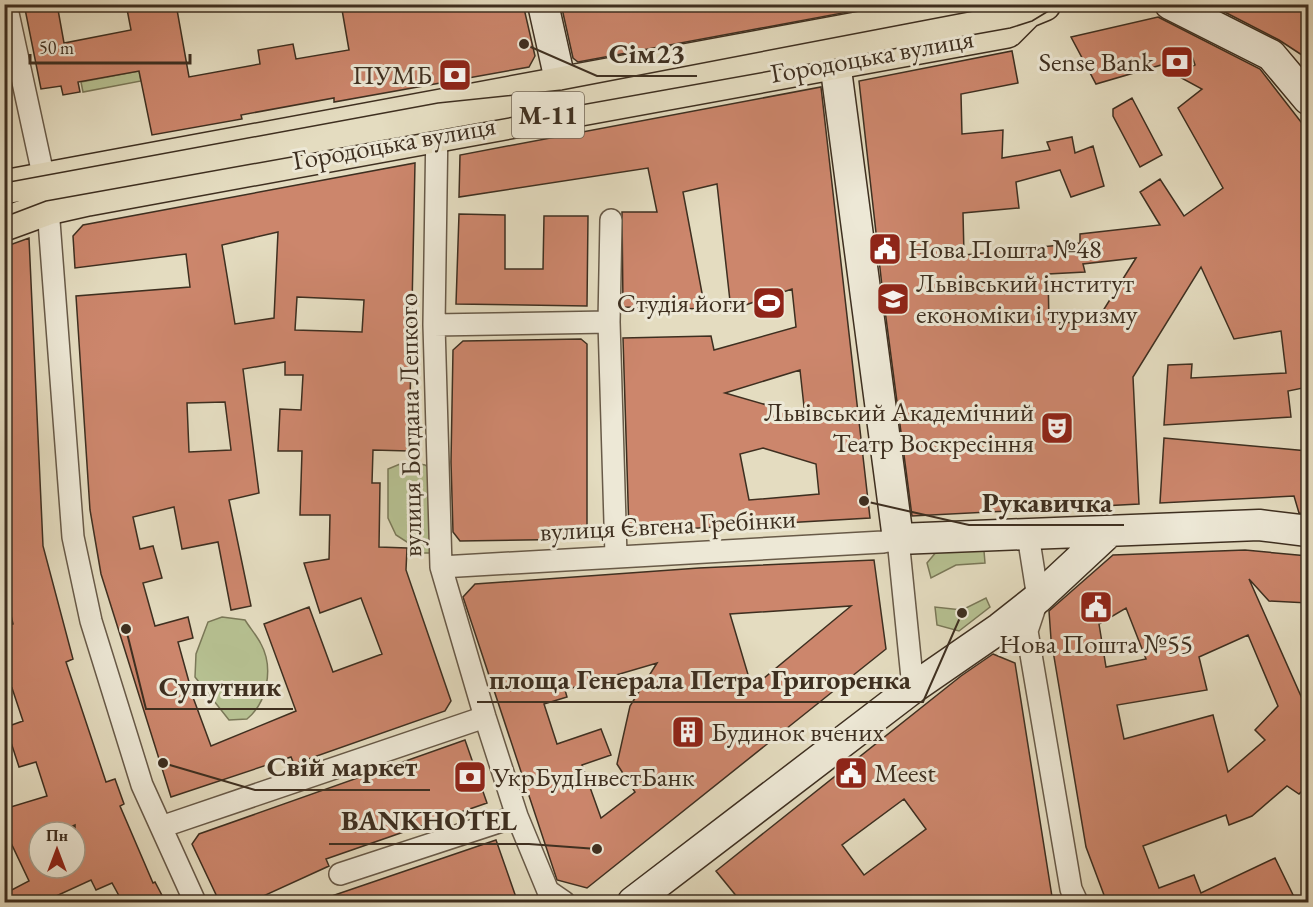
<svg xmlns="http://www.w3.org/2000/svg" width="1313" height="907" viewBox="0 0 1313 907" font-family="'EB Garamond',serif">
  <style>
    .green { fill: #b6c091; stroke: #7a7858; stroke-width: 1.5 }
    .building { fill: #cc866c; stroke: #3e2f20; stroke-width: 1.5; fill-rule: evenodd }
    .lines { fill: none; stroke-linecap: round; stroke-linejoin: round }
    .street-casing { stroke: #685a48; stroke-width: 24 }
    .secondary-casing { stroke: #3e2f20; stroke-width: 33 }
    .primary-casing { stroke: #3e2f20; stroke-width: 36 }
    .street { stroke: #ede8d6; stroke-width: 21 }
    .secondary { stroke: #ede8d6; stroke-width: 30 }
    .primary { stroke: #e4dcc0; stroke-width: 33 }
    .tram { stroke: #3e2f20; stroke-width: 1.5 }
    .labels { text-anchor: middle; stroke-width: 6; stroke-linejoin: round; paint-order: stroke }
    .shield { fill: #ede8d6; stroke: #726657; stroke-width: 1.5 }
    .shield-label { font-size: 26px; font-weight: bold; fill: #3e2f20 }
    .street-label { font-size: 27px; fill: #3e2f20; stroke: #ede8d6 }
    .poi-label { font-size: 27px; fill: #3e2f20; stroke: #ede8d6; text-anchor: start }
    .leader { fill: none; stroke: #3e2f20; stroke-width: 2 }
    .callout-dot { fill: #3e2f20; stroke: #ede8d6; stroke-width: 2 }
    .callout-label { font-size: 28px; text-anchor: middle; font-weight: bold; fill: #3e2f20; stroke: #ede8d6; stroke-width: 6; stroke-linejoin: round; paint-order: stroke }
  </style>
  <rect width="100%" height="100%" fill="#e4dcc0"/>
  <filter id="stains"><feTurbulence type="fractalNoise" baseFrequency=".00333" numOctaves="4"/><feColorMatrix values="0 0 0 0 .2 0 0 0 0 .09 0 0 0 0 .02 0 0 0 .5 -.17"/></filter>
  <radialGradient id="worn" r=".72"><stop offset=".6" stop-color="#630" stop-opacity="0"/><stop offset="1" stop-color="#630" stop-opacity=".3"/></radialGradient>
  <path class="green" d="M139 71 141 81 83 92 81 82Z
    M414 463 425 465 433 471 432 553H424L396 535 388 518V469L400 464Z
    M937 551H984L985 563 956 565 931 578 927 563Z
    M986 598 990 607 959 631 937 625 935 607 962 610Z
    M222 617 245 620C250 628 257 636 261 644 274 668 267 703 247 719L229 720 195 677 196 654 208 622Z"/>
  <path class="building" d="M24 4H57L64 43 131 30 126 4H176L189 77 260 64 258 50 293 44 296 59 349 50 341 4H523L535 56 529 67 334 102V98L241 115 242 119 152 135 139 71 78 82 80 92 63 95 61 86 41 89Z
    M561 4H848V12L578 62 573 58Z
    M1209 4H1308V59L1279 40Z
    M1158 17 1260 69 1308 131V387L1288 391 1291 417 1164 425 1168 365 1192 364 1191 378 1286 373 1281 331 1234 339 1201 267 1133 377 1139 504 912 516 883 295 859 81 1012 51 1018 83 961 94 962 134 1003 130 1002 158 1050 150 1047 142 1072 137 1075 153 1093 146 1104 186 1071 197 1060 170 1016 182 1019 208 963 213 964 255 1080 243V234L1160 225 1140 192 1160 179 1184 216 1223 188 1178 108 1202 89 1176 75 1195 65 1192 56 1096 84 1071 37ZM1136 258 1096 322 1049 323 1048 274 1085 272 1083 264Z
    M821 87 870 518 629 532 623 338 711 336 714 350 796 327 792 289 731 310 717 184 683 192 705 309 623 307 622 212H657L648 168 459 197 460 155ZM800 370 805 416 725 393ZM763 448 816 464 819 494 749 500 740 454Z
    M1132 98 1162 155 1140 167 1113 116V109Z
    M415 163 409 451 373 450 372 483H380L379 547 407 548 406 570 451 701 445 711 294 764 291 757 171 797 101 574 90 510 76 296 190 287 186 254 75 268 73 236 83 225ZM278 232 274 318 235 324 222 245ZM297 297 364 300 362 332 295 330ZM285 362V375H303L301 410 280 409 278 451H302L300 515H330L329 559 304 563 320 613 361 598 382 654 333 672 309 607 264 624 296 711 211 746 194 700 178 642 193 638 188 617 155 626 143 583 162 578 153 546 140 549 133 517 174 507 182 549 218 542 231 610 251 606 229 500 259 493 243 369ZM225 402 231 450 189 452 187 403Z
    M459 214 505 215V269H543L544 216H588L587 306 456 304Z
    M29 238 43 546 73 659 66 662 106 782 115 779 124 804 120 806 153 883 155 882 166 903H123L112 883 96 890 91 880 41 903H4V894L29 881 10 841 4 843V809L47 796 36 762 19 767 6 727 23 721 12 688 4 691V626L13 624 4 585V247ZM75 825V868H39V832H59Z
    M581 339 587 344V539L460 541 453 532 451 462 453 350 463 341Z
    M1164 438 1308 451V514L1299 513 1294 496 1160 503Z
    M1245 550 1308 556V603L1269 601 1249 579 1308 712V785L1299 794 1287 786 1252 816 1229 825 1226 815 1143 846 1159 888 1194 875 1201 893 1275 858 1297 903H1107L1086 847 1051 639 1049 611 1113 555ZM1126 608 1146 659 1106 667 1099 624ZM1248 635 1278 706 1255 730 1265 740 1228 772 1213 715 1124 739 1117 705 1207 690 1199 657Z
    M874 560 886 649 587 888 557 880 463 597 475 584 699 568ZM851 606 799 649 752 688 730 614ZM657 663 630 706 617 764 635 792 601 818 582 765 611 755 601 729 557 744 544 704 567 697 565 690Z
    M993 654 1015 663 1053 903H742L716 871 961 676ZM904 799 926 829 864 875 842 845Z
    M465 740 487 803 326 859 329 866 261 897 264 903H220L192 844 199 834Z
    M496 840 518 903H321L320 900Z"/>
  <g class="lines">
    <g class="street-casing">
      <path id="street" d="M6 4 44 179
        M437 123 434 325 441 567 485 717 517 816 548 891 564 902
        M48 208 73 537 91 621 142 785 195 902
        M611 220 609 322 616 556
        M434 325 609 322
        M1028 535 1038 598 1027 631 1071 889 1077 902
        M441 567 883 542 898 539 913 688
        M161 827 485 717
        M340 874 517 816"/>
    </g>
    <g class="secondary-casing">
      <path id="secondary" d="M543 4 566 107
        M1170 4 1271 55 1308 99
        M835 62 898 539 1259 525 1308 531
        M633 902 913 688 1000 628 1038 598 1110 531"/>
    </g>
    <g class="primary-casing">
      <path id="primary" d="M4 187 992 4
        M4 224 48 208 88 199 1007 31 1027 11 1044 4"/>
    </g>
    <use href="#street" class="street"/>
    <use href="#secondary" class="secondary"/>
    <use href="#primary" class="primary"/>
    <path class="tram" d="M4 183 438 103 562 90 1010 4
      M4 217 46 201 1010 28 1032 21 1060 4"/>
  </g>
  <defs>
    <g id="bank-square" transform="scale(1.725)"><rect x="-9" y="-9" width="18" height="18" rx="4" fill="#8f2418" stroke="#ede8d6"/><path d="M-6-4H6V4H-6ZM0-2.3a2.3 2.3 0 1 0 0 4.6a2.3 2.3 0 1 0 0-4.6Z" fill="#fff"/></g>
    <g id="civic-square" transform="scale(1.725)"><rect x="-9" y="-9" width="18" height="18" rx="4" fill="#8f2418" stroke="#ede8d6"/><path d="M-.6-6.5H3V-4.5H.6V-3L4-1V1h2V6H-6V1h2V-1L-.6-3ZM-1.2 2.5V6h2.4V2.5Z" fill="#fff"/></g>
    <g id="university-square" transform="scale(1.725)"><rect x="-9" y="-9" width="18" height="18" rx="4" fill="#8f2418" stroke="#ede8d6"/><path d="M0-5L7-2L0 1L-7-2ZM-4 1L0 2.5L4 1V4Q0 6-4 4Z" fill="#fff"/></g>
    <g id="stadium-square" transform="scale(1.725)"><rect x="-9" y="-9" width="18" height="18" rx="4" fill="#8f2418" stroke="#ede8d6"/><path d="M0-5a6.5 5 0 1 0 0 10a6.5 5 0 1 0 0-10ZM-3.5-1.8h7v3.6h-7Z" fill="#fff"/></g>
    <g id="theatre-square" transform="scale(1.725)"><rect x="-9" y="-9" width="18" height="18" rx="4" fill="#8f2418" stroke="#ede8d6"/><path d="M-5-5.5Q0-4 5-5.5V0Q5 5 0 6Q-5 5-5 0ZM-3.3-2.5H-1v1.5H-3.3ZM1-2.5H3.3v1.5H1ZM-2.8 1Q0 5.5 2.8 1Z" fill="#fff"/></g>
    <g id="building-square" transform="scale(1.725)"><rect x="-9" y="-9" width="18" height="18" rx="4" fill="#8f2418" stroke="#ede8d6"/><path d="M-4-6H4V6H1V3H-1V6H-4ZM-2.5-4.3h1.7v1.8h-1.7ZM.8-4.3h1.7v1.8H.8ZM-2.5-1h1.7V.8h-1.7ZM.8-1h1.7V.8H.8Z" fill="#fff"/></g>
  </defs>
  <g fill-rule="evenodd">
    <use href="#bank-square" x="1177" y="62"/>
    <use href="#bank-square" x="455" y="75"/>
    <use href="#civic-square" x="885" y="249"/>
    <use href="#university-square" x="893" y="299"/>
    <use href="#stadium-square" x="769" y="303"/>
    <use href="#theatre-square" x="1057" y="428"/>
    <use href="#civic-square" x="1096" y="607"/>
    <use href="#building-square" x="688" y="732"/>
    <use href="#civic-square" x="851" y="773"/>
    <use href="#bank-square" x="470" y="777"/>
  </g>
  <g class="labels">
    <rect class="shield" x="512" y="92" width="72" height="46" rx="4.5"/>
    <g class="shield-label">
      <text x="548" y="124">М-11</text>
    </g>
    <g class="street-label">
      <text transform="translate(872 56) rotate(-10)" y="9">Городоцька вулиця</text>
      <text transform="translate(394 143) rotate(-10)" y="9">Городоцька вулиця</text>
      <text transform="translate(410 425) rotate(-91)" y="9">вулиця Богдана Лепкого</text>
      <text transform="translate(668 525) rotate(-3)" y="9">вулиця Євгена Гребінки</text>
    </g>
    <g class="poi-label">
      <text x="1154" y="71" text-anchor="end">Sense Bank</text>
      <text x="432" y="84" text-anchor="end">ПУМБ</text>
      <text x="908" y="258">Нова Пошта №48</text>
      <text x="916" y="292">Львівський інститут<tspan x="916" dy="31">економіки і туризму</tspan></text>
      <text x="746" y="312" text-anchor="end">Студія йоги</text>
      <text x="1034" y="421" text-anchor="end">Львівський Академічний<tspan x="1034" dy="31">Театр Воскресіння</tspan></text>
      <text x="1096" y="653" text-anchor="middle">Нова Пошта №55</text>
      <text x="711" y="741">Будинок вчених</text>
      <text x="874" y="782">Meest</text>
      <text x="493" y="786">УкрБудІнвестБанк</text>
    </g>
  </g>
  <path class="leader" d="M524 44L597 76H697M864 501L969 525H1124M962 613L923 702H477M126 629L146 709H293M163 763L255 790H430M597 849L529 844H329"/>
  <g class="callout-dot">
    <circle cx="524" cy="44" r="6"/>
    <circle cx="864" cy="501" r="6"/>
    <circle cx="962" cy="613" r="6"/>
    <circle cx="126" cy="629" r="6"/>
    <circle cx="163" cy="763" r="6"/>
    <circle cx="597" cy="849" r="6"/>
  </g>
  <g class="callout-label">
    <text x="647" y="63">Сім23</text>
    <text x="1047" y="512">Рукавичка</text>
    <text x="700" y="689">площа Генерала Петра Григоренка</text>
    <text x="220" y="696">Супутник</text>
    <text x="342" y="776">Свій маркет</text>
    <text x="429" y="830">BANKHOTEL</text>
  </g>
  <rect width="1313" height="907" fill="none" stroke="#e4dcc0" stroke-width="24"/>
  <rect x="6" y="6" width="1301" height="895" fill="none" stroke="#3e2f20" stroke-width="3"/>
  <rect x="12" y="12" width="1289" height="883" fill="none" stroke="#3e2f20" stroke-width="1.5"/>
  <g transform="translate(57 850)"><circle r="28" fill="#ede8d6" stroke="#a79e8d" stroke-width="1.5"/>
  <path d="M0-4.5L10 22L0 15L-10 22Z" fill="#8f2418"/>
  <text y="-9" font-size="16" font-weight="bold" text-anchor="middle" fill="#3e2f20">Пн</text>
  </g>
  <path d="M30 54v9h160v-9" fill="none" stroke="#3e2f20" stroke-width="3"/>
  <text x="39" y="54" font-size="18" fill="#3e2f20" stroke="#ede8d6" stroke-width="4.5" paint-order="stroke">50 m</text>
  <rect width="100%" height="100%" filter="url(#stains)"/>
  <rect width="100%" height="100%" fill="url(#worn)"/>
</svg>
